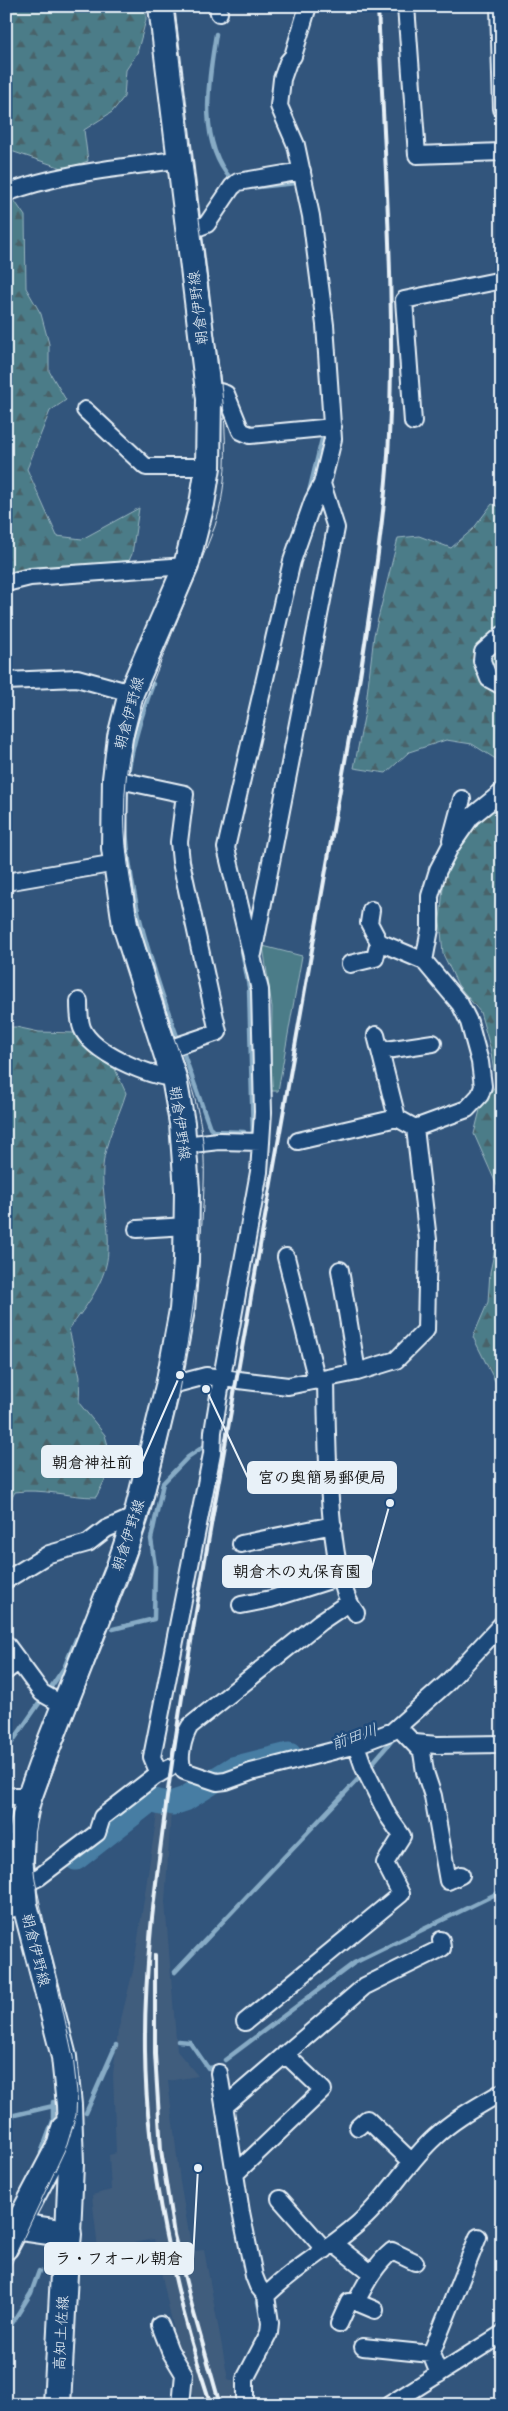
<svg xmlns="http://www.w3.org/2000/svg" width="508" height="2411" viewBox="0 0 508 2411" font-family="'Shantell Sans','Klee One',sans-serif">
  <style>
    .built { fill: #405d7d }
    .green { fill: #4b7c88; stroke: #9ab6c0 }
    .forest { fill: url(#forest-firs); stroke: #9ab6c0 }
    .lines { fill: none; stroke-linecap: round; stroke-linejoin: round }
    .stream { stroke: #87abc5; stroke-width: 4.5 }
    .river { stroke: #467da3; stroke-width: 25 }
    .minor-casing { stroke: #e8f1f8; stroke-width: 20 }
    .secondary-casing { stroke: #e8f1f8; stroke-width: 28 }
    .primary-casing { stroke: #e8f1f8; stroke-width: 30 }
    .minor { stroke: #1f4a7a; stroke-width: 16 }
    .secondary { stroke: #1f4a7a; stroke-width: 24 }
    .primary { stroke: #1f4a7a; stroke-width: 26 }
    .tram { stroke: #e8f1f8; stroke-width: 1 }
    .rail { stroke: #e8f1f8; stroke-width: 4 }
    .labels { text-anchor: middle; stroke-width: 5; stroke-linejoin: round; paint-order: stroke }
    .street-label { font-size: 15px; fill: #e8f1f8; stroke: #1f4a7a }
    .water-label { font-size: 16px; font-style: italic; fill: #d0e0eb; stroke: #1f4a7a }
    .leader { fill: none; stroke: #e8f1f8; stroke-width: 2 }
    .callout-dot { fill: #e8f1f8; stroke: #1f4a7a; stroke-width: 2 }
    .callout { fill: #e8f1f8; stroke: #e8f1f8; stroke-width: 2 }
    .callout-label { font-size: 16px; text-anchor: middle; font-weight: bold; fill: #111 }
  </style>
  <defs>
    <pattern id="forest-firs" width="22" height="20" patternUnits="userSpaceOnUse" patternTransform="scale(1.25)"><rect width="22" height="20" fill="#4b7c88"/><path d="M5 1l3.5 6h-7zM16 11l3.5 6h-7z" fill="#486269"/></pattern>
  </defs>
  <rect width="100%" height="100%" fill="#32557c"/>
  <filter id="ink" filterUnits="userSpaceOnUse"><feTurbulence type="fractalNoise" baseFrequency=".02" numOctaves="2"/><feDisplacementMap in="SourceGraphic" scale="10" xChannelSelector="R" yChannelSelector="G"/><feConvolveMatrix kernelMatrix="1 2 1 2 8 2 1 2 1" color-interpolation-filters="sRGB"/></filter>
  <g filter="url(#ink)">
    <path class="built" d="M158 1808 171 1811 165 1902 177 2051 198 2076 168 2081 180 2182 192 2251 204 2250 228 2379 236 2382 239 2405H197L177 2345 154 2239 98 2250 92 2195 111 2190 109 2155 116 2153 113 2074 118 2031 133 1971Z"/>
    <path class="green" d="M263 946 302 956 278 1091H271L272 1007Z"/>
    <path class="forest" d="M6 6H146V20L137 53 126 70 124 97 112 112 84 130 88 161 65 169 11 151 6 152Z
      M6 197H12L25 216 26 288 41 314 49 344V371L66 400 50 411 27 469 57 536 82 539 139 508 132 554 123 574 6 577Z
      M492 504 502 508V763L472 744 446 740 409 752 386 773 354 768 365 712 374 635 398 538 419 536 451 548 473 529Z
      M502 776V1197L474 1134 481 1106 496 1085 490 1047 480 1012 458 985 443 954 440 920 444 877 459 848 490 803Z
      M6 1027H16L39 1032 75 1033 115 1069 126 1093C119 1117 105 1140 103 1166 101 1194 110 1223 108 1251 107 1280 86 1307 69 1329L80 1377 79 1403 105 1435 111 1456 107 1476 96 1497C69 1497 42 1488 15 1492L6 1509Z
      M502 1241V1395L473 1337 488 1302 490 1272 496 1244Z"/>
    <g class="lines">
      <path class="stream" d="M216 34C209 79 197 141 231 179
        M249 188 296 183 299 185
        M308 496 324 431
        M153 684C143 711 134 739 129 768 115 859 148 957 179 1042
        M240 940 249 987 253 1136
        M182 1049 210 1128 213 1131 244 1132
        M113 1629 154 1619 155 1566 151 1539 163 1483 188 1457 209 1443
        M49 1690 64 1668 76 1639 80 1638
        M6 1751 40 1702
        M371 1765 394 1738
        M175 1972 361 1776
        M178 2041 190 2042 208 2068 218 2067
        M225 2060 354 1963 502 1891
        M86 2113 116 2045
        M6 2117 53 2106
        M41 2153 53 2121V2102
        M258 2302 261 2315
        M6 2333 31 2293 39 2271"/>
      <path class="river" d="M173 1803 185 1799 233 1769 289 1755
        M76 1858 150 1800 162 1803"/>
      <g class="minor-casing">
        <path id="minor" d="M218 6 219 13
          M406 6 417 155 502 152
          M499 6 502 109
          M6 193C62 172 122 168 181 159
          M189 231 207 224 232 187 238 182 302 171
          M208 393 220 392 226 394 241 431 250 435 333 427
          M85 410 146 467H208
          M413 422 404 300 502 280
          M6 583 30 577 186 566
          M502 635 483 652 482 661 489 679 502 686
          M6 681 77 678 131 693
          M115 779 185 794 179 842 181 862 218 1032 165 1050
          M451 840 462 799
          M6 882 116 863
          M371 910 369 923 379 942 424 961
          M253 954 336 528 322 484
          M350 964 375 958 379 942
          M79 1001C79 1010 79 1020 82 1028 92 1053 148 1076 174 1078
          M376 1035 397 1118
          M380 1051 433 1043
          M298 1141 397 1118 415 1128
          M184 1145 219 1141 261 1142
          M137 1229 187 1226
          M286 1257 317 1381
          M340 1270 357 1372
          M326 1379C327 1429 326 1578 356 1613
          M168 1386 206 1376 288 1386 357 1372 396 1360 426 1330 428 1240 415 1128 467 1109 480 1095 483 1086 480 1062 469 1022 460 1004 424 961 430 929V896L438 870 450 847 471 817 502 792
          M241 1544 333 1525
          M6 1580 49 1554 88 1543 106 1529 136 1516
          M348 1603 320 1622 190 1726C183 1737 177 1760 184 1771L217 1782 226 1781 251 1772 356 1745 393 1731 447 1683 502 1624
          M241 1605 271 1599 340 1577
          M6 1644 42 1693 63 1705
          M6 1671 19 1661
          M399 1728 422 1752 425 1772 433 1796 448 1881 461 1875
          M415 1743 437 1745 502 1744
          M159 1774 152 1757 212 1454 213 1432 222 1377 259 1172 263 1112 260 990 226 848 292 561 313 501 322 484 333 439 325 325 311 216 296 145 279 106 282 79 288 62 293 56 308 6
          M6 1796H30
          M6 1879 10 1884 23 1885 39 1877 97 1833 102 1817 155 1776 169 1768
          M6 1910 25 1905
          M245 2022 401 1894 385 1863 402 1836 388 1816 364 1768 356 1745
          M219 2073 241 2212 254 2276 258 2286 266 2296
          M225 2106 365 1986 442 1948 441 1940
          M358 2127 367 2119 412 2162
          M236 2173 323 2090 285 2054
          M280 2199 325 2250
          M334 2244 371 2273
          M356 2302 375 2310
          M339 2324 349 2302H356C366 2283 375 2265 392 2251L415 2262
          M160 2325 170 2351 184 2374 181 2405
          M363 2347 431 2354
          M439 2374 431 2354 478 2237
          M245 2405V2379L269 2333 270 2323 266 2296C294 2267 332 2248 362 2220 389 2196 408 2161 435 2137 455 2118 479 2106 502 2092
          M389 2405 502 2334"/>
      </g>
      <g class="secondary-casing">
        <path id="secondary" d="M68 2234 71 2164 69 2105 64 2057 25 1905 21 1862 22 1830 28 1801 45 1754 118 1569 136 1516 168 1386 182 1310 186 1261 187 1190 182 1123 174 1078 125 925 114 848 115 779 120 737 131 693 186 566 202 504 208 467 209 399 161 6
          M6 2247 60 2144 64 2128"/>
      </g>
      <g class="primary-casing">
        <path id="primary" d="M6 2223 27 2228 68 2234 64 2274 57 2405"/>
      </g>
      <use href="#minor" class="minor"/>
      <use href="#secondary" class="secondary"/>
      <use href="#primary" class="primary"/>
      <path class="tram" d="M6 2275 67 2145 76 2115 77 2092 73 2057 35 1880 33 1862 37 1814 139 1546C171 1447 192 1338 201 1235 204 1192 208 1150 197 1108 192 1085 182 1061 174 1038 147 957 117 867 126 780 130 733 149 691 166 649 182 608 199 567 215 526 238 456 217 361 208 289 196 195 184 101 173 6"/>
      <path class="rail" d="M155 1955V2054L161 2150 174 2235 193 2310 220 2405
        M211 2405C175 2297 146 2165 145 2051 144 1968 155 1887 166 1805 185 1666 211 1527 235 1388 277 1151 318 913 360 676 371 603 383 530 388 455 397 306 384 155 378 6"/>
    </g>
  </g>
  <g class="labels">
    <g class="street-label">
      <text transform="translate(198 308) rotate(-97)" y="5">朝倉伊野線</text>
      <text transform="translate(129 713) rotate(-75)" y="5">朝倉伊野線</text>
      <text transform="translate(180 1123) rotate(82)" y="5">朝倉伊野線</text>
      <text transform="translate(128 1535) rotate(-72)" y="5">朝倉伊野線</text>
      <text transform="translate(36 1950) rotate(76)" y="5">朝倉伊野線</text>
      <text transform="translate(61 2333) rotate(-87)" y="5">高知土佐線</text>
    </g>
    <g class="water-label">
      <text transform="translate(354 1736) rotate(-19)" y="6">前田川</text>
    </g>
  </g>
  <path class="leader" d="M180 1375L142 1462M206 1389L248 1478M390 1503L371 1571M198 2168L193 2259"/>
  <g class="callout-dot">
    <circle cx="180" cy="1375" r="5"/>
    <circle cx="206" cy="1389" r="5"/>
    <circle cx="390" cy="1503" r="5"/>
    <circle cx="198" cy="2168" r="5"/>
  </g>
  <g class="callout">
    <rect x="42" y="1446" width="100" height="31" rx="5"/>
    <rect x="248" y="1462" width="148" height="31" rx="5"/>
    <rect x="223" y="1556" width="148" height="31" rx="5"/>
    <rect x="45" y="2243" width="148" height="31" rx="5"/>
  </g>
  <g class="callout-label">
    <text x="92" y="1468">朝倉神社前</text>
    <text x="322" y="1483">宮の奥簡易郵便局</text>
    <text x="297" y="1577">朝倉木の丸保育園</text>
    <text x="119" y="2264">ラ・フオール朝倉</text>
  </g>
  <rect width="508" height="2411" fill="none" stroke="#1f4a7a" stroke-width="25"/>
  <rect x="12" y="12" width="483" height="2386" fill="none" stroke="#e8f1f8" stroke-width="2" filter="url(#ink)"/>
</svg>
